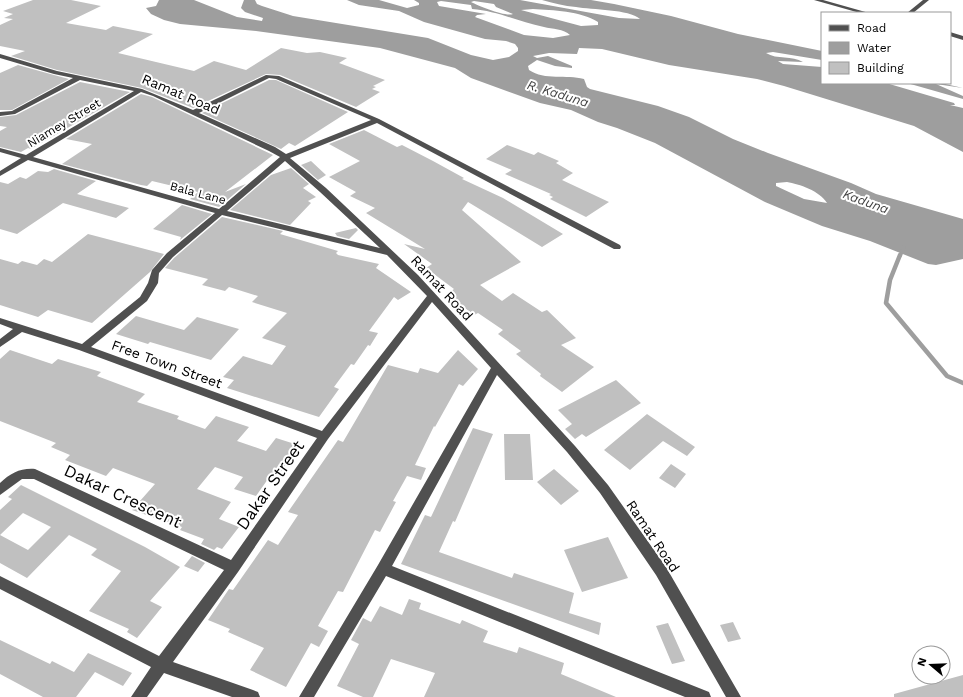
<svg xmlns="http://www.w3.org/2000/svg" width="963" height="697" viewBox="0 0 963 697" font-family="'Work Sans',sans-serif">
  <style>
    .water { fill: #9e9e9e; fill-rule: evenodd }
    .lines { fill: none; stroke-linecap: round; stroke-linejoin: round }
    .stream-far1 { stroke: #9e9e9e; stroke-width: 3.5 }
    .stream { stroke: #9e9e9e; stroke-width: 4.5 }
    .building { fill: #c0c0c0; fill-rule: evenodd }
    .minor { fill: #505050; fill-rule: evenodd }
    .labels { text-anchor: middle; stroke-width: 4; stroke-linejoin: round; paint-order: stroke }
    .far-street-label { font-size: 12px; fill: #000; stroke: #fff }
    .far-water-label { font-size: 13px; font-style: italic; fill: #3f3f3f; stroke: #fff }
    .street-label { font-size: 14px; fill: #000; stroke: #fff }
    .near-street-label { font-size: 17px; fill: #000; stroke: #fff }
  </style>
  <rect width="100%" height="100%" fill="#fff"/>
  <path class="water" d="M159 0H194L237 17 262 21 263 18 245 12 241 8 244 0H255L257 4 262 6 293 16 428 38 471 55 493 60 509 57 518 51V48L515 44 506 41 485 39 424 22 399 11 359 5 347 0H379L407 8 419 5V3L414 0H520L619 18 640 19C629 9 592 10 576 7 564 6 553 3 542 0H591L614 4 671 16 738 34 822 51V60L773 52 766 53C777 60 792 55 803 62L778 61 783 64 822 67V83H886L954 103 955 105H950L963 108V152L914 126 784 86 757 79 669 65 602 49 579 48 577 54 549 53 533 56 537 58 548 56 572 66V68L555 66 537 60 528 66 529 70C545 81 566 74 584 79L587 87 590 89 658 106 689 117 733 139 768 153 851 183 876 194 963 219V259L936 265 928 264 870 241 822 226 765 202 655 143 617 128 598 122 571 110 540 103 471 78 455 68 380 48 256 31 180 24 164 20 151 14 146 8 156 6ZM441 1 471 5 472 9C498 11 519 22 544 27 552 29 564 29 570 35L553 38 524 35 475 17 477 15 486 14 439 6 437 2ZM474 1 494 4 496 7 513 14C505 17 479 6 471 2ZM533 9C553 10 580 11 598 22V25L581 26 521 10ZM787 182C799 184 820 191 827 203L804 199 776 186V183Z
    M907 83H941L963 88 936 84 963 96V99Z"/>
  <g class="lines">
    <path class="stream-far1" d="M900 256 904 247"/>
    <path class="stream" d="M900 255 890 280 886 303 947 376 963 383"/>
  </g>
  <path class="building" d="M33 0H71L101 6 66 23 106 30 113 26 153 34 118 53 194 71 214 61 246 70 281 48 307 53 320 52 347 58 339 63 385 80 373 86 376 87 372 89 380 92 356 107 280 75 266 74 193 108 142 88 57 70 11 56 25 51 0 46V25L13 19 4 18 13 14 3 11Z
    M18 65 54 75 69 79 12 110H0V73Z
    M269 80H276L348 112 295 146 289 143 281 149 202 113Z
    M80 82 130 92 31 149 28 148 21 152 0 147V131L7 127 0 126V117L16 115Z
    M141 94 152 97 273 155 225 192 246 184 219 207 190 199 198 192 152 181 147 186 141 185 62 164 92 144 66 139Z
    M364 130 397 147 402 145 433 161 464 178 462 179 503 198 563 234 542 247 468 202 462 210 521 262 480 285 502 301 513 293 542 312 547 310 576 338 561 345 594 367 562 392 540 376 541 374 516 354 521 351 498 334 503 330 478 313 474 315 447 294 454 289 426 268 432 264 404 244 425 249 366 213 375 208 350 196 356 192 329 177 360 161 329 144Z
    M507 145 534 155 538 152 559 161 556 163 573 173 562 180 609 202 586 217 550 199 553 197 549 195 551 194 505 174 512 170 486 159Z
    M311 161 326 175 318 180 301 165Z
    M291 168 309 184 303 188 316 197 308 201 311 203 290 225 230 210 271 175Z
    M54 169 96 181 77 194 129 208 116 218 63 203 17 234 0 229V182L8 184 20 177 26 179 38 171 48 172Z
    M182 205 212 214 180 240 181 237 153 229Z
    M222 217 283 231 280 234 338 251 336 253 338 255 379 264 376 268 411 292 398 300 394 297 369 331 378 333 370 346 368 345 354 365 351 364 334 387 339 389 319 417 227 388 234 380 223 377 243 356 272 365 286 346 262 338 287 313 252 302 258 296 229 287 225 291 202 285 208 279 165 268 174 258Z
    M356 228 358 230 349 239 337 236 335 233Z
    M88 234 164 254 150 272 92 323 48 310 38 317 0 305V259L18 264 22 261 37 265 44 259 52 262Z
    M136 316 184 330 197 317 239 329 211 360 150 342 148 344 116 334Z
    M10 350 52 364 58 359 101 372 97 376 145 394 137 402 179 416 177 419 205 429 216 416 249 427 237 441 266 451 276 438 298 445 275 481 268 479 256 496 234 489 243 477 215 467 197 489 231 502 219 519 239 527 222 549 217 547 214 550 201 544 204 539 180 530 182 527 132 510 155 484 113 468 106 476 65 460 70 455 51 447 56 443 0 421V359Z
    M458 350 478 369 463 386 459 384 435 427 434 426 415 465 426 468 421 480 407 476 393 501 396 502 380 532 375 530 343 592 338 591 318 626 328 631 319 647 311 643 286 687 250 670 264 648 228 632 230 629 208 620 229 589 233 590 268 540 278 545 298 515 288 512 338 440 343 442 388 365 418 373 420 368 438 373Z
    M616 380 641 403 586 437 582 434 575 439 565 429 572 424 558 410Z
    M647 414 695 447 687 456 663 441 630 470 604 450Z
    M473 428 493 434 455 522 453 521 439 552 512 578 514 573 574 593 569 613 601 623 599 635 401 564 425 515 431 517Z
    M504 434H530L533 480H505Z
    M671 464 686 474 675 488 659 478Z
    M554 469 579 491 561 505 537 482Z
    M21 485 145 547 180 567 150 601 162 607 137 638 127 632 129 629 89 611 121 571 91 555 97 549 69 535 27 578 0 563V510L12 499 8 497ZM23 513 51 527 28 550 0 535Z
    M608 537 628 578 582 592 564 550Z
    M192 556 205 563 198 572 184 566Z
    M409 599 421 603 419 609 460 624 462 620 488 631 483 642 517 653 519 647 564 663 561 674 616 697H424L435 673 391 659 373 697H363L337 686 359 644 351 640 363 618 371 622 380 606 402 615Z
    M733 622 741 639 728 642 720 625Z
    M668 623 685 661 672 664 656 626Z
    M0 640 50 664 52 661 74 672 88 653 132 673 123 686 95 672 76 697H43L0 674Z
    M963 675V697H894V694Z"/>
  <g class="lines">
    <path class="minor" d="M814 0H823L869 13H860Z
      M923 0H929L913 13H907Z
      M950 32 963 36V40L950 36Z
      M0 54 57 71 142 89 193 110 266 75 279 76 379 119 620 245 621 247 620 249H614L377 123 290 158 326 188 418 275 575 446 608 485 666 567 741 697H726L656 575 600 493 567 452 497 375 392 566 704 690 709 692 711 697H685L386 576 314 697H299L378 565 491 368 432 302 328 439 238 572 173 662 253 690 258 692 260 697H232L164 673 147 697H131L151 667 0 589V576L159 656 224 570 34 479H22L0 495V483C11 473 20 468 35 469L231 560 317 438 79 350 22 332 0 347V339L13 329 0 324V318L82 344 140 297 148 283 152 270 167 253 215 213 28 160 0 176V171L21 158 0 152V148L26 155 134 91 80 80 15 114 0 116V112L12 111 73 78 54 74 0 58ZM269 78 276 79 371 120 286 154 275 147 199 113ZM141 92 153 96 269 151 280 157 219 209 33 157ZM285 161 320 192 380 248 227 211ZM222 215 387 255 427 296 322 431 91 347 147 301 158 283 159 273 173 257Z"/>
  </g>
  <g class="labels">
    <g class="far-street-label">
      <text transform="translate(64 123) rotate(-31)" y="4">Niamey Street</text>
      <text transform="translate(198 193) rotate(15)" y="4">Bala Lane</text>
    </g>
    <g class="far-water-label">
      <text transform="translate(558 93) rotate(17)" y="5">R. Kaduna</text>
      <text transform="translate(866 201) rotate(20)" y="5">Kaduna</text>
    </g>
    <g class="street-label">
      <text transform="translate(181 94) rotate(23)" y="5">Ramat Road</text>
      <text transform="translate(442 288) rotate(47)" y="5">Ramat Road</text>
      <text transform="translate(167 364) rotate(20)" y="5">Free Town Street</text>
      <text transform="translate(653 536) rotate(56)" y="5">Ramat Road</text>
    </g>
    <g class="near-street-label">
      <text transform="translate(270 485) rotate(-55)" y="6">Dakar Street</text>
      <text transform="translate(123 496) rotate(25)" y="6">Dakar Crescent</text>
    </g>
  </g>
  <rect x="821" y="12" width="130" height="72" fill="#ffffff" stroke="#999999"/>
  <rect x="829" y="25" width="20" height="6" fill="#505050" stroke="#999999"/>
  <text x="857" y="32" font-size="12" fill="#000000">Road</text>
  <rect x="829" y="42" width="20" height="12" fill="#9e9e9e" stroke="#999999"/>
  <text x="857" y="52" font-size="12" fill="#000000">Water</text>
  <rect x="829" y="62" width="20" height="12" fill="#c0c0c0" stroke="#999999"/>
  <text x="857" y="72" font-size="12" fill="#000000">Building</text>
  <g transform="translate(931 665) rotate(289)"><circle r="19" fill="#ffffff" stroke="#999999"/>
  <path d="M0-3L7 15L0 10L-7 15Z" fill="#000000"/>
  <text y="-6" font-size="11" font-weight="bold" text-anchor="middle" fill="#000000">N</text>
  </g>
</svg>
